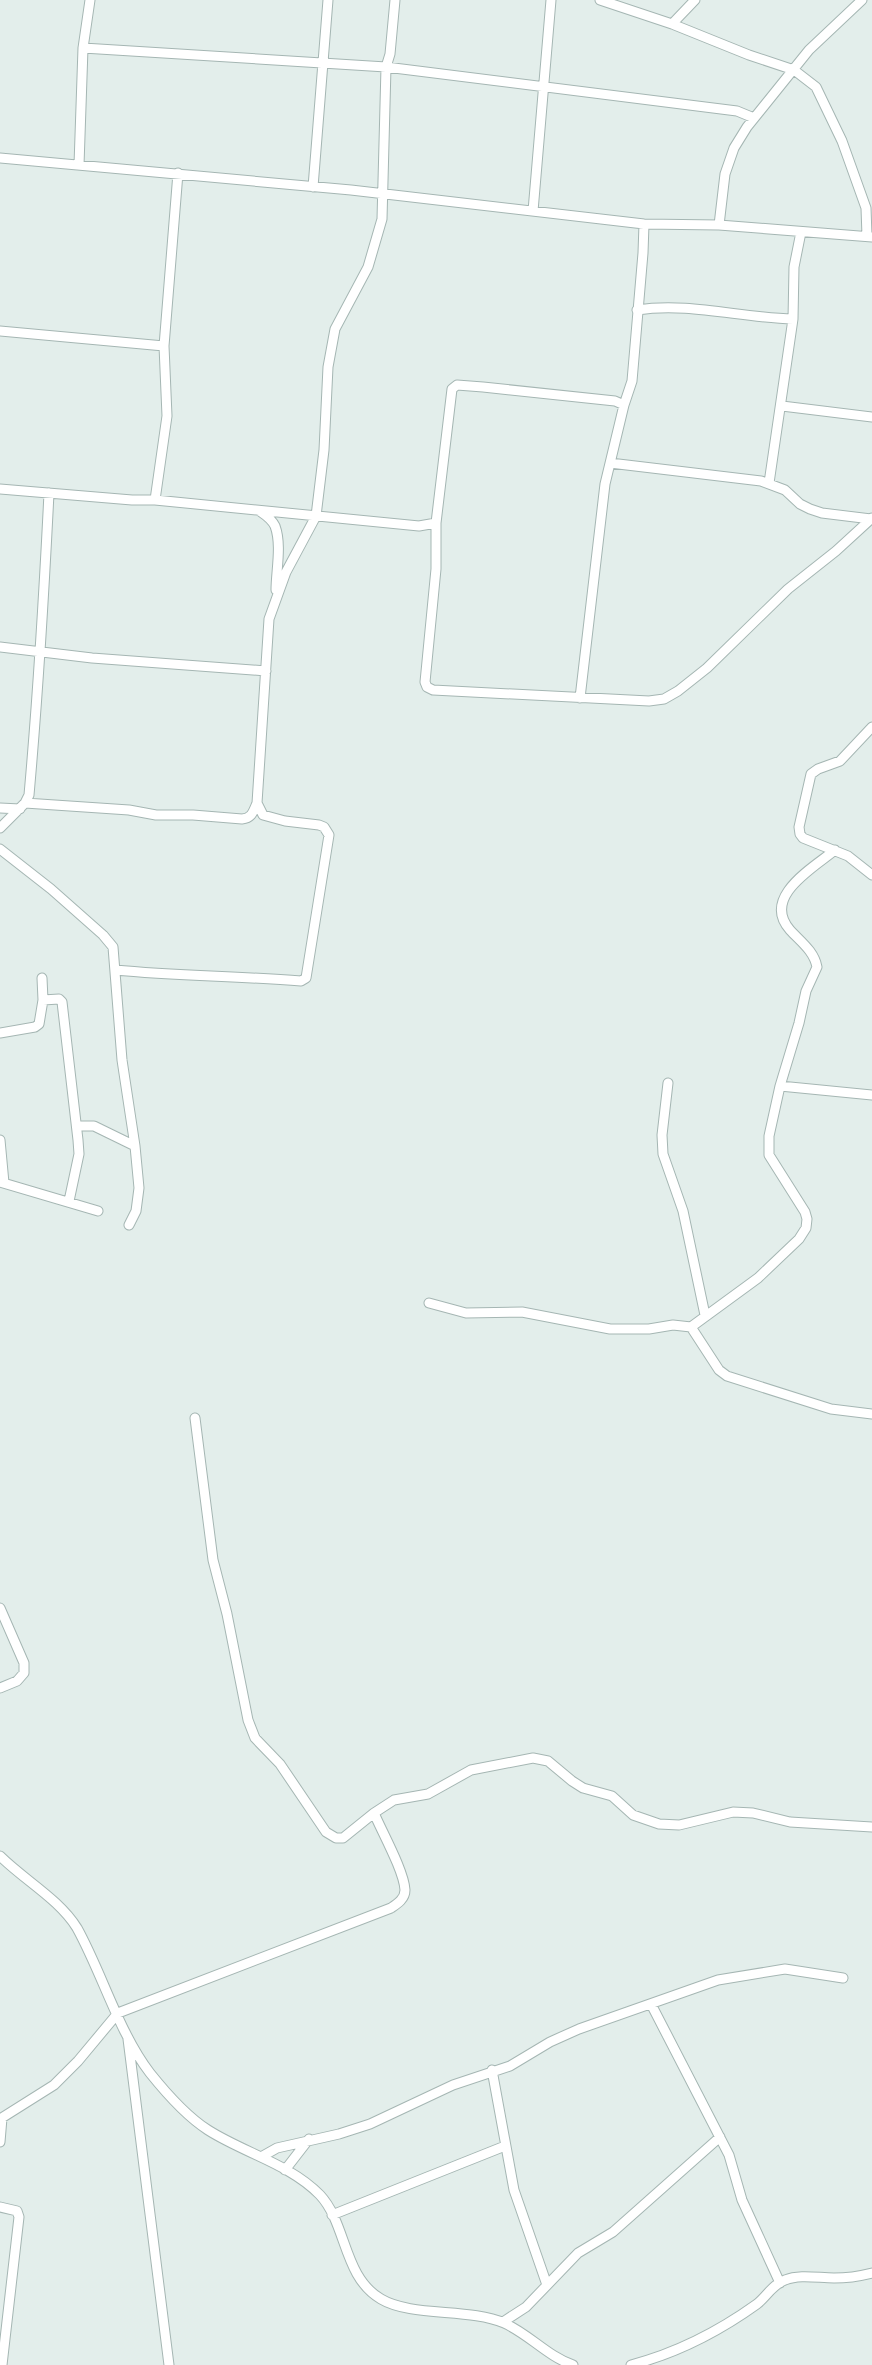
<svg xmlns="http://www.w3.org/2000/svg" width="872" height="2365" viewBox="0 0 872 2365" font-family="Rubik,sans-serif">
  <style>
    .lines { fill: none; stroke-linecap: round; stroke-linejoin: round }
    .street-casing { stroke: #a5b6b3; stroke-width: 11 }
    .street { stroke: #fff; stroke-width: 9 }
  </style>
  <rect width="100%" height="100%" fill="#e3eeeb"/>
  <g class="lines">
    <g class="street-casing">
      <path id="street" d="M600 0 672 24 749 55 794 70 816 87 842 141 866 208 867 236
        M672 24 695 0
        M83 48 386 67 737 111 754 118
        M0 158 351 190 644 224 719 225 872 237
        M79 165 83 48 90 0
        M313 187 328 0
        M533 211 551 0
        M719 225 725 174 734 148 747 127 809 50 862 0
        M637 310C689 302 741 318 793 319
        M0 331 164 346
        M624 405 615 401 483 387 457 385 452 389 436 523V569L425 682 427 687 433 690 649 701 664 699 678 691 707 668 788 589 836 551 872 518
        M782 406 872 417
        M610 463 761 481 785 490 800 504 810 509 822 513 871 519
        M769 483 793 319 794 267 801 232
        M0 489 132 500H155L419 526 436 523
        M155 500 167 416 164 346 178 173
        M261 512C267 516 272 520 275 526 282 545 276 571 276 590
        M0 647 92 658 266 671
        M580 698 605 484 624 405 632 381 643 253 644 224
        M872 727 840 761 818 769 811 774 799 827 800 834 803 838 848 856 872 875
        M25 803 129 810 156 815H193L242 819C252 818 253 812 257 803L269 619 286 572 316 516 324 450 328 367 335 329 368 267 382 219 386 67 390 54 395 0
        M0 808 20 809
        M0 828 25 803 29 795C38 694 44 594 49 493
        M0 849 51 889 103 935 113 947 122 1060 135 1146 139 1188 136 1211 129 1225
        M115 970C177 976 239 976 301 981L306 978 329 835 324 827 319 825 285 821 263 815 257 803
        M43 1000 59 999 62 1002 78 1140 79 1154 69 1201
        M0 1033 35 1027 39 1024 43 1000 42 978
        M668 1083 662 1135 663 1154 683 1211 705 1315
        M780 1086 872 1095
        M77 1126H94L135 1146
        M0 1140 4 1183
        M0 1182 98 1211
        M429 1303 466 1313 522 1312 610 1329H649L673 1325 691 1327 719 1370 727 1376 831 1409 872 1414
        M691 1327 758 1278 799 1239 806 1228 807 1219 805 1212 769 1155V1136L780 1086 799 1023 806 991 817 967C814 951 801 942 790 930 761 897 813 868 835 850
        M195 1418 213 1560 227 1614 248 1720 255 1738 280 1764 326 1832 336 1838H343L374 1813 394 1800 428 1794 471 1770 533 1758 548 1761 572 1781 583 1788 612 1796 633 1815 659 1824 679 1825 733 1812 753 1813 790 1822 872 1827
        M0 1608 24 1663V1673L17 1681 0 1688
        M0 1856C24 1880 59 1899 77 1928 102 1973 119 2033 150 2073 166 2093 186 2116 208 2130 244 2153 290 2164 320 2195 347 2224 343 2277 381 2299 411 2317 470 2308 504 2323 529 2334 547 2356 573 2365
        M651 2004 729 2155 742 2200 780 2283
        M128 2039 169 2365
        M492 2070 514 2190 547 2285
        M0 2119 54 2085 78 2061 118 2013 391 1908C397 1904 405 1899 405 1890 404 1871 382 1832 374 1813
        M0 2142 2 2118
        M261 2157 277 2148 339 2134 370 2124 453 2085 510 2066 550 2042 579 2029 718 1980 785 1969 843 1978
        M285 2170 309 2139
        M0 2207 17 2211 19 2217 2 2365
        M332 2215 505 2146
        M503 2322 526 2307 578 2253 613 2232 720 2137
        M631 2365C677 2353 718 2332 757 2304 767 2296 773 2284 785 2280 800 2274 818 2278 834 2278 846 2278 860 2276 872 2273"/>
    </g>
    <use href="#street" class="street"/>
  </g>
</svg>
